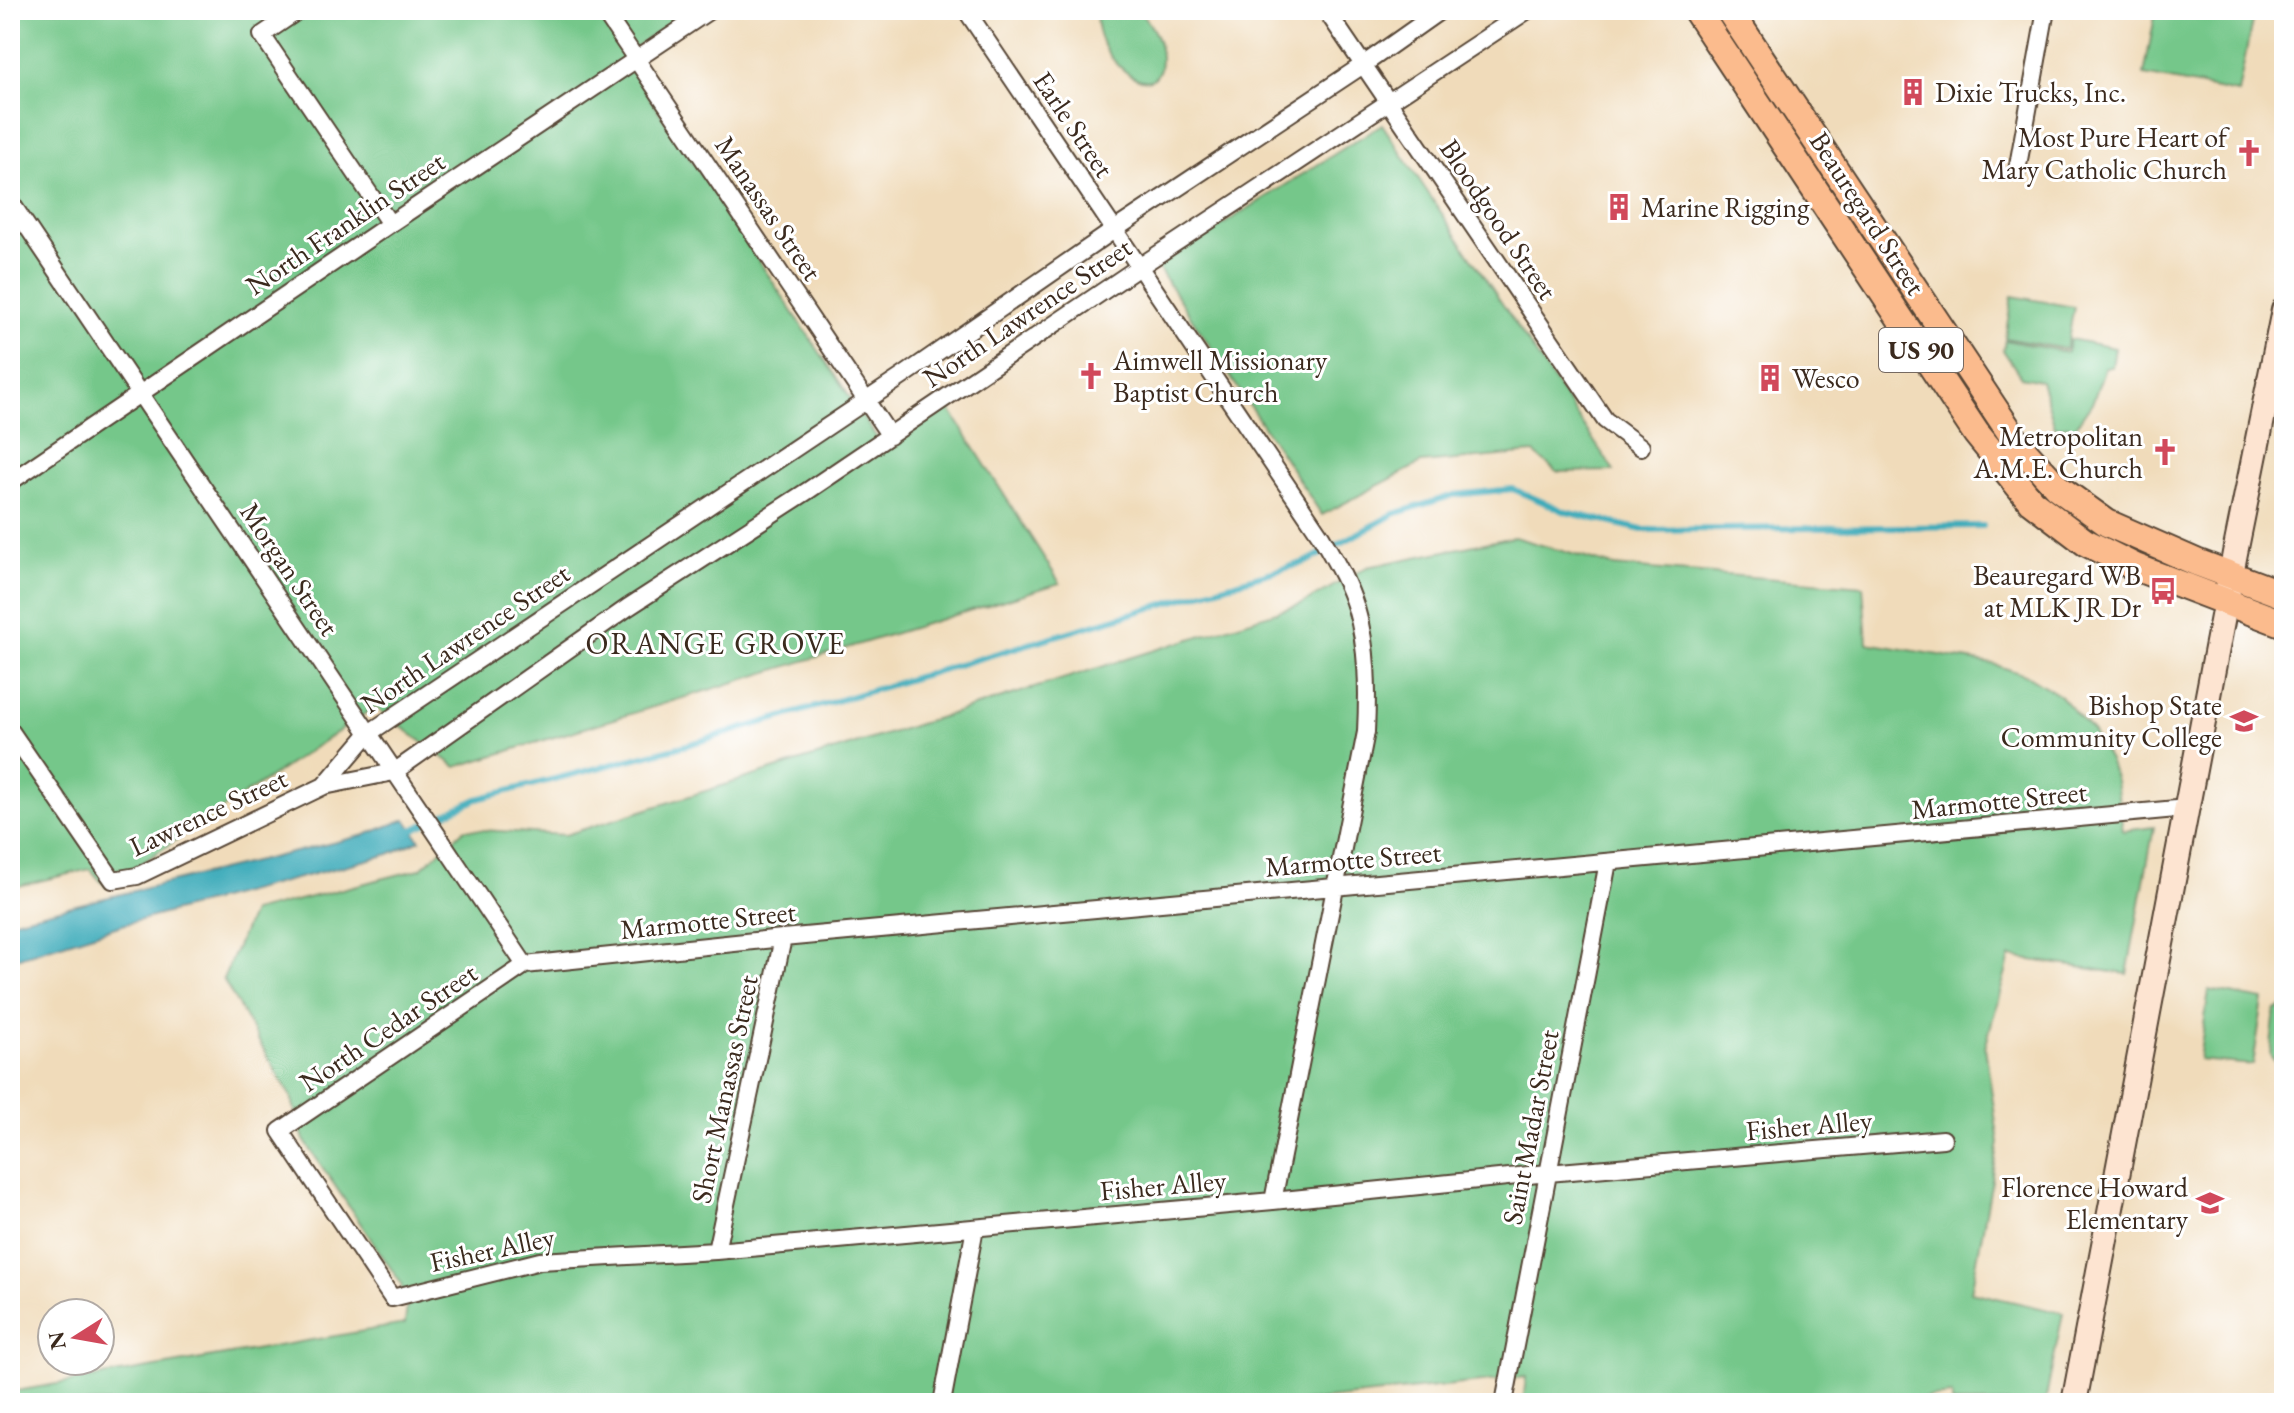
<svg xmlns="http://www.w3.org/2000/svg" width="2294" height="1413" viewBox="0 0 2294 1413" font-family="'EB Garamond',serif">
  <style>
    .green { fill: #74c78a; stroke: #587854; stroke-width: 2 }
    .water { fill: #3cabba; stroke: #3c6a6c; stroke-width: 2 }
    .lines { fill: none; stroke-linecap: round; stroke-linejoin: round }
    .stream { stroke: #3cabba; stroke-width: 6 }
    .street-casing { stroke: #564535; stroke-width: 20 }
    .secondary-casing { stroke: #564535; stroke-width: 28 }
    .primary-casing { stroke: #564535; stroke-width: 30 }
    .street { stroke: #fff; stroke-width: 16 }
    .secondary { stroke: #fde4d1; stroke-width: 24 }
    .primary { stroke: #fbbb8d; stroke-width: 26 }
    .labels { text-anchor: middle; stroke-width: 6; stroke-linejoin: round; paint-order: stroke }
    .shield { fill: #fff; stroke: #766a62; stroke-width: 2 }
    .shield-label { font-size: 26px; font-weight: bold; fill: #3b2a1e }
    .poi-label { font-size: 28px; fill: #3b2a1e; stroke: #fff; text-anchor: end }
    .street-label { font-size: 28px; fill: #3b2a1e; stroke: #fff }
    .neighbourhood-label { font-size: 30px; letter-spacing: 2px; fill: #3b2a1e; stroke: #fff }
  </style>
  <rect width="100%" height="100%" fill="#fff"/>
  <filter id="ink" filterUnits="userSpaceOnUse"><feTurbulence type="fractalNoise" baseFrequency=".0125" numOctaves="2"/><feDisplacementMap in="SourceGraphic" scale="16" xChannelSelector="R" yChannelSelector="G"/><feConvolveMatrix kernelMatrix="1 2 1 2 8 2 1 2 1" color-interpolation-filters="sRGB"/></filter>
  <filter id="wash" filterUnits="userSpaceOnUse"><feTurbulence type="fractalNoise" baseFrequency=".006" numOctaves="4" result="noise"/><feDisplacementMap in="SourceGraphic" scale="32" xChannelSelector="R" yChannelSelector="G"/><feGaussianBlur stdDeviation="1.8" result="paint"/><feColorMatrix in="noise" values="0 0 0 0 0 0 0 0 0 0 0 0 0 0 0 0 0 1.4 0 .05"/><feComposite in="paint" operator="in"/></filter>
  <g filter="url(#wash)">
    <rect width="100%" height="100%" fill="#f0dbba"/>
    <path class="green" d="M10 10H690L622 56 883 447 947 405 1060 583 456 767 375 707 106 887 90 869 10 888Z
      M1098 10H1138C1152 24 1161 39 1161 59 1160 113 1086 53 1098 10Z
      M2156 10H2219L2253 16 2238 93 2144 75Z
      M1382 124 1614 471 1557 472 1534 453 1421 463 1322 515 1157 266Z
      M2012 296 2074 307 2066 349 2005 338Z
      M2070 339 2115 348 2112 367H2105L2093 401 2073 430 2069 426 2055 427 2041 381 2021 377 2003 350 2005 340 2067 352Z
      M1514 537 1613 566 1863 586 1867 643 1993 664 2028 676 2059 695 2092 731 2109 760 2116 781 2123 831 2154 827 2127 974 2010 957 1985 1047 1999 1143 1971 1292 2063 1313 2045 1403H1952V1395L1878 1403H1523L1526 1377 1291 1403H10V1392L405 1324 407 1304 400 1282 304 1140 291 1097 223 979 252 912 420 869 465 829 565 835 1302 604 1367 567Z
      M2209 990 2263 1000 2253 1065 2199 1060Z
      M2284 1006V1074L2270 1055 2275 1010Z"/>
    <path class="water" d="M406 819 420 840 389 854 122 925 10 960V921L365 835Z"/>
    <g class="lines">
      <path class="stream" d="M406 833 477 799 687 745 1306 562 1394 514 1454 495 1513 489 1566 512 1642 530 1983 526"/>
    </g>
  </g>
  <g filter="url(#ink)">
    <g class="lines">
      <g class="street-casing">
        <path id="street" d="M299 10 262 35 390 224
          M603 10 890 436
          M966 10 1321 536C1334 559 1348 582 1356 608 1368 648 1368 691 1366 732L1273 1201
          M1326 10 1605 420 1641 447
          M2017 171 2046 10
          M10 201 525 965
          M10 482 390 224 710 10
          M10 730 113 880 137 876 324 786 394 772 627 608 809 490 1139 267 1528 10
          M324 786 369 733 903 376 1114 230 1363 65 1441 10
          M1943 1139 1548 1173 1273 1201 716 1251 540 1261 392 1298 280 1131 525 965 783 938 2187 808
          M716 1251 783 938
          M942 1403 975 1228
          M1504 1403 1608 862"/>
      </g>
      <g class="secondary-casing">
        <path id="secondary" d="M2074 1403 2235 553 2284 310"/>
      </g>
      <g class="primary-casing">
        <path id="primary" d="M1696 10 1976 433 2031 501 2085 542 2135 567 2284 624
          M1729 10 2018 444 2057 487 2107 523 2196 562 2284 595"/>
      </g>
      <use href="#street" class="street"/>
      <use href="#secondary" class="secondary"/>
      <use href="#primary" class="primary"/>
    </g>
  </g>
  <defs>
    <g id="building-bare" transform="scale(2.16)"><path d="M-4-6H4V6H1V3H-1V6H-4ZM-2.5-4.3h1.7v1.8h-1.7ZM.8-4.3h1.7v1.8H.8ZM-2.5-1h1.7V.8h-1.7ZM.8-1h1.7V.8H.8Z" fill="#d1495b" stroke="#fff" stroke-width="2.5" paint-order="stroke"/></g>
    <g id="church-bare" transform="scale(2.16)"><path d="M-1.2-6h2.4v3.5h3.3v2.4h-3.3V6h-2.4V-.1h-3.3v-2.4h3.3Z" fill="#d1495b" stroke="#fff" stroke-width="2.5" paint-order="stroke"/></g>
    <g id="bus-bare" transform="scale(2.16)"><path d="M-5-6H5V4H4V6H2V4H-2V6H-4V4H-5ZM-3.5-4V0h7V-4ZM-3.5 1.2v1.5H-2V1.2ZM2 1.2v1.5H3.5V1.2Z" fill="#d1495b" stroke="#fff" stroke-width="2.5" paint-order="stroke"/></g>
    <g id="university-bare" transform="scale(2.16)"><path d="M0-5L7-2L0 1L-7-2ZM-4 1L0 2.5L4 1V4Q0 6-4 4Z" fill="#d1495b" stroke="#fff" stroke-width="2.5" paint-order="stroke"/></g>
    <g id="school-bare" transform="scale(2.16)"><path d="M0-5L7-2L0 1L-7-2ZM-4 1L0 2.5L4 1V4Q0 6-4 4Z" fill="#d1495b" stroke="#fff" stroke-width="2.5" paint-order="stroke"/></g>
  </defs>
  <g fill-rule="evenodd">
    <use href="#building-bare" x="1913" y="92"/>
    <use href="#church-bare" x="2249" y="153"/>
    <use href="#building-bare" x="1619" y="207"/>
    <use href="#church-bare" x="1091" y="376"/>
    <use href="#building-bare" x="1770" y="378"/>
    <use href="#church-bare" x="2165" y="452"/>
    <use href="#bus-bare" x="2163" y="591"/>
    <use href="#university-bare" x="2244" y="721"/>
    <use href="#school-bare" x="2210" y="1203"/>
  </g>
  <g class="labels">
    <rect class="shield" x="1879" y="328" width="84" height="44" rx="6"/>
    <g class="shield-label">
      <text x="1921" y="359">US 90</text>
    </g>
    <g class="poi-label">
      <text x="1935" y="102" text-anchor="start">Dixie Trucks, Inc.</text>
      <text x="2227" y="147">Most Pure Heart of<tspan x="2227" dy="32">Mary Catholic Church</tspan></text>
      <text x="1641" y="217" text-anchor="start">Marine Rigging</text>
      <text x="1113" y="370" text-anchor="start">Aimwell Missionary<tspan x="1113" dy="32">Baptist Church</tspan></text>
      <text x="1792" y="388" text-anchor="start">Wesco</text>
      <text x="2143" y="446">Metropolitan<tspan x="2143" dy="32">A.M.E. Church</tspan></text>
      <text x="2141" y="585">Beauregard WB<tspan x="2141" dy="32">at MLK JR Dr</tspan></text>
      <text x="2222" y="715">Bishop State<tspan x="2222" dy="32">Community College</tspan></text>
      <text x="2188" y="1197">Florence Howard<tspan x="2188" dy="32">Elementary</tspan></text>
    </g>
    <g class="street-label">
      <text transform="translate(1074 124) rotate(56)" y="10">Earle Street</text>
      <text transform="translate(769 208) rotate(56)" y="10">Manassas Street</text>
      <text transform="translate(1868 213) rotate(57)" y="10">Beauregard Street</text>
      <text transform="translate(1499 219) rotate(56)" y="10">Bloodgood Street</text>
      <text transform="translate(345 223) rotate(-34)" y="10">North Franklin Street</text>
      <text transform="translate(1027 312) rotate(-34)" y="10">North Lawrence Street</text>
      <text transform="translate(290 569) rotate(56)" y="10">Morgan Street</text>
      <text transform="translate(465 638) rotate(-34)" y="10">North Lawrence Street</text>
      <text transform="translate(1999 800) rotate(-6)" y="10">Marmotte Street</text>
      <text transform="translate(208 812) rotate(-25)" y="10">Lawrence Street</text>
      <text transform="translate(1353 859) rotate(-5)" y="10">Marmotte Street</text>
      <text transform="translate(708 920) rotate(-6)" y="10">Marmotte Street</text>
      <text transform="translate(388 1027) rotate(-34)" y="10">North Cedar Street</text>
      <text transform="translate(724 1089) rotate(-78)" y="10">Short Manassas Street</text>
      <text transform="translate(1809 1125) rotate(-5)" y="10">Fisher Alley</text>
      <text transform="translate(1530 1127) rotate(-79)" y="10">Saint Madar Street</text>
      <text transform="translate(1163 1185) rotate(-5)" y="10">Fisher Alley</text>
      <text transform="translate(492 1249) rotate(-12)" y="10">Fisher Alley</text>
    </g>
    <g class="neighbourhood-label">
      <text x="716" y="654">ORANGE GROVE</text>
    </g>
  </g>
  <rect width="2294" height="1413" fill="none" stroke="#fff" stroke-width="40"/>
  <g transform="translate(76 1337) rotate(259)"><circle r="38" fill="#ffffff" stroke="#b1aaa5" stroke-width="2"/>
  <path d="M0-6L14 30L0 20L-14 30Z" fill="#d1495b"/>
  <text y="-12" font-size="22" font-weight="bold" text-anchor="middle" fill="#3b2a1e">N</text>
  </g>
</svg>
